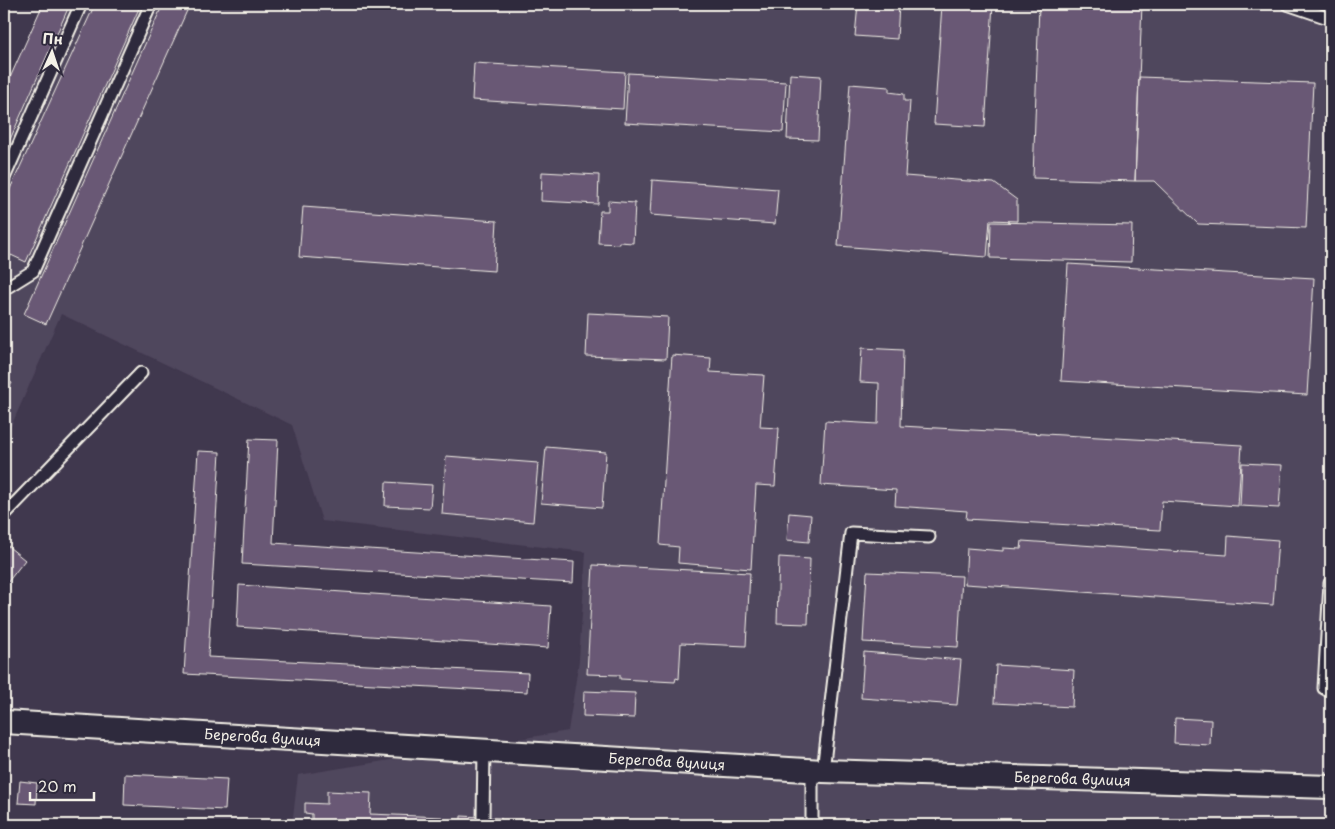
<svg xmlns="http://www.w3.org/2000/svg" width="1335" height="829" viewBox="0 0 1335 829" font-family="'Playpen Sans',sans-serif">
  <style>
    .built { fill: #4f465d }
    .building { fill: #695975; stroke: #f4f1e8 }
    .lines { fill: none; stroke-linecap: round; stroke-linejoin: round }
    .lane-casing { stroke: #f4f1e8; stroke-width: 15 }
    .street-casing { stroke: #f4f1e8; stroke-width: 26 }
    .lane { stroke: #2f2a3d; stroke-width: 11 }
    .street { stroke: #2f2a3d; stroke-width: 22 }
    .labels { text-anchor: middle; stroke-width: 5; stroke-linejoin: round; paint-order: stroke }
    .street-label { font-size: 14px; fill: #f4f1e8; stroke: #2f2a3d }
  </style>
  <rect width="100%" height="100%" fill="#40384e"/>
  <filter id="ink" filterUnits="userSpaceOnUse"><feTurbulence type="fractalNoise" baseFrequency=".02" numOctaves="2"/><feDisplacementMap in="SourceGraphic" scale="10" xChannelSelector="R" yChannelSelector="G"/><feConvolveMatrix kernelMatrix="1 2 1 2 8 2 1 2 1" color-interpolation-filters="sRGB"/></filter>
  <g filter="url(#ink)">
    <path class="built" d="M43 4H1331V825H292L298 775 568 731 579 660 586 552 322 521 292 425 61 314 4 442V91Z"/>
    <path class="building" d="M43 4H70L4 153V91Z
      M95 4H141L26 262 11 255 4 269V202Z
      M163 4H190L46 324 24 314Z
      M858 4H899L897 39 855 36Z
      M942 4H993L985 127 934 124Z
      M1039 4H1142L1135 181 1033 178Z
      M474 63 625 72 623 109 472 100Z
      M628 73 786 82 783 132 625 123Z
      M790 74 821 76 818 140 787 139Z
      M1139 77 1313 83 1306 228 1198 224 1154 181H1135Z
      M850 84 889 87V92L904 94V101H910L905 176 994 183 1017 200V221L990 220 987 257 838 246Z
      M542 172 599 175 598 204 541 201Z
      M652 180 778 189 775 224 650 215Z
      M608 201 635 203 633 243 619 242V244L598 243 600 211H608Z
      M303 207 497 221 494 271 299 257Z
      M991 222 1132 225 1131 262 990 258Z
      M1068 264 1314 278 1307 395 1061 381Z
      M588 313 668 317 666 359 586 356Z
      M862 348 903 350 901 426 1242 445 1238 506 1162 501 1160 530 966 519 967 511 895 506 896 490 821 485 825 421 878 424 879 383 860 382Z
      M672 355 711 358 710 372 764 375 760 427 779 428 775 486 756 485 751 569 678 563 679 547 660 545Z
      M4 379 12 383 4 399Z
      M249 439 278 440 273 543 574 562 573 583 242 564Z
      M546 447 606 452 602 508 541 503Z
      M198 451 220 452 208 657 528 673 527 692 184 674Z
      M446 456 538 463 533 522 442 514Z
      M1242 463 1282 465 1279 508 1240 506Z
      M386 482 432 485 430 508 385 506Z
      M789 513 811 515 809 542 787 540Z
      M1228 536 1278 540 1273 605 965 584 967 548 1003 551V548L1021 549 1022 541 1227 555Z
      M4 543 25 560 4 587Z
      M779 557 810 559 808 624 777 623Z
      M593 565 750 573 746 646 681 643 679 679 676 678 675 682 620 679V675L587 674Z
      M867 572 962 576 958 647 863 642Z
      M239 585 551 606 548 648 237 627Z
      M864 652 961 660 957 705 861 698Z
      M996 665 1074 670 1072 707 994 703Z
      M584 691 635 693 634 718 583 716Z
      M1175 718 1211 720 1210 745 1174 743Z
      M125 774 227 779 225 810 124 805Z
      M20 781 37 783 36 804 18 803Z
      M327 791 371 793 370 814 442 817 441 825H312V814L305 813V803L327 804Z
      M461 816 501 818V825H461Z"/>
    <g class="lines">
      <g class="lane-casing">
        <path id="lane" d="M1287 4 1331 19
          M4 178 81 4
          M4 289 33 271 151 4
          M4 515 141 373
          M1331 582 1330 583 1324 688 1331 692
          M823 771 851 533 929 537
          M483 818 484 751
          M812 825V770"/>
      </g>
      <g class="street-casing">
        <g id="street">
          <path id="s1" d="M4 722 823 771 1331 787"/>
        </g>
      </g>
      <use href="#lane" class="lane"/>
      <use href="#street" class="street"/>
    </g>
  </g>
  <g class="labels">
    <g class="street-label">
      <text dy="5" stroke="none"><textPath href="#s1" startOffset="259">Берегова вулиця</textPath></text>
      <text dy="5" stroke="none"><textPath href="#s1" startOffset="664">Берегова вулиця</textPath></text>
      <text dy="5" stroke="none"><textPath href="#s1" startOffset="1070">Берегова вулиця</textPath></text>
    </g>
  </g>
  <rect width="1335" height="829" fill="none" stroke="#2f2a3d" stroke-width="20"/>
  <rect x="10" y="10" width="1315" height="809" fill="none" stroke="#f4f1e8" stroke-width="2" filter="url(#ink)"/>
  <g transform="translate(52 52) rotate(3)" stroke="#2f2a3d" stroke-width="4" paint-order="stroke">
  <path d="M0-4L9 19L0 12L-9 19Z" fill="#f4f1e8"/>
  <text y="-8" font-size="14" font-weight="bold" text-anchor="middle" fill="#f4f1e8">Пн</text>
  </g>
  <path d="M30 792v8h64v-8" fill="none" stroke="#f4f1e8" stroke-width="2.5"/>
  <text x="38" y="792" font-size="15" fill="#f4f1e8" stroke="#2f2a3d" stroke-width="4" paint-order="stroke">20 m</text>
</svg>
